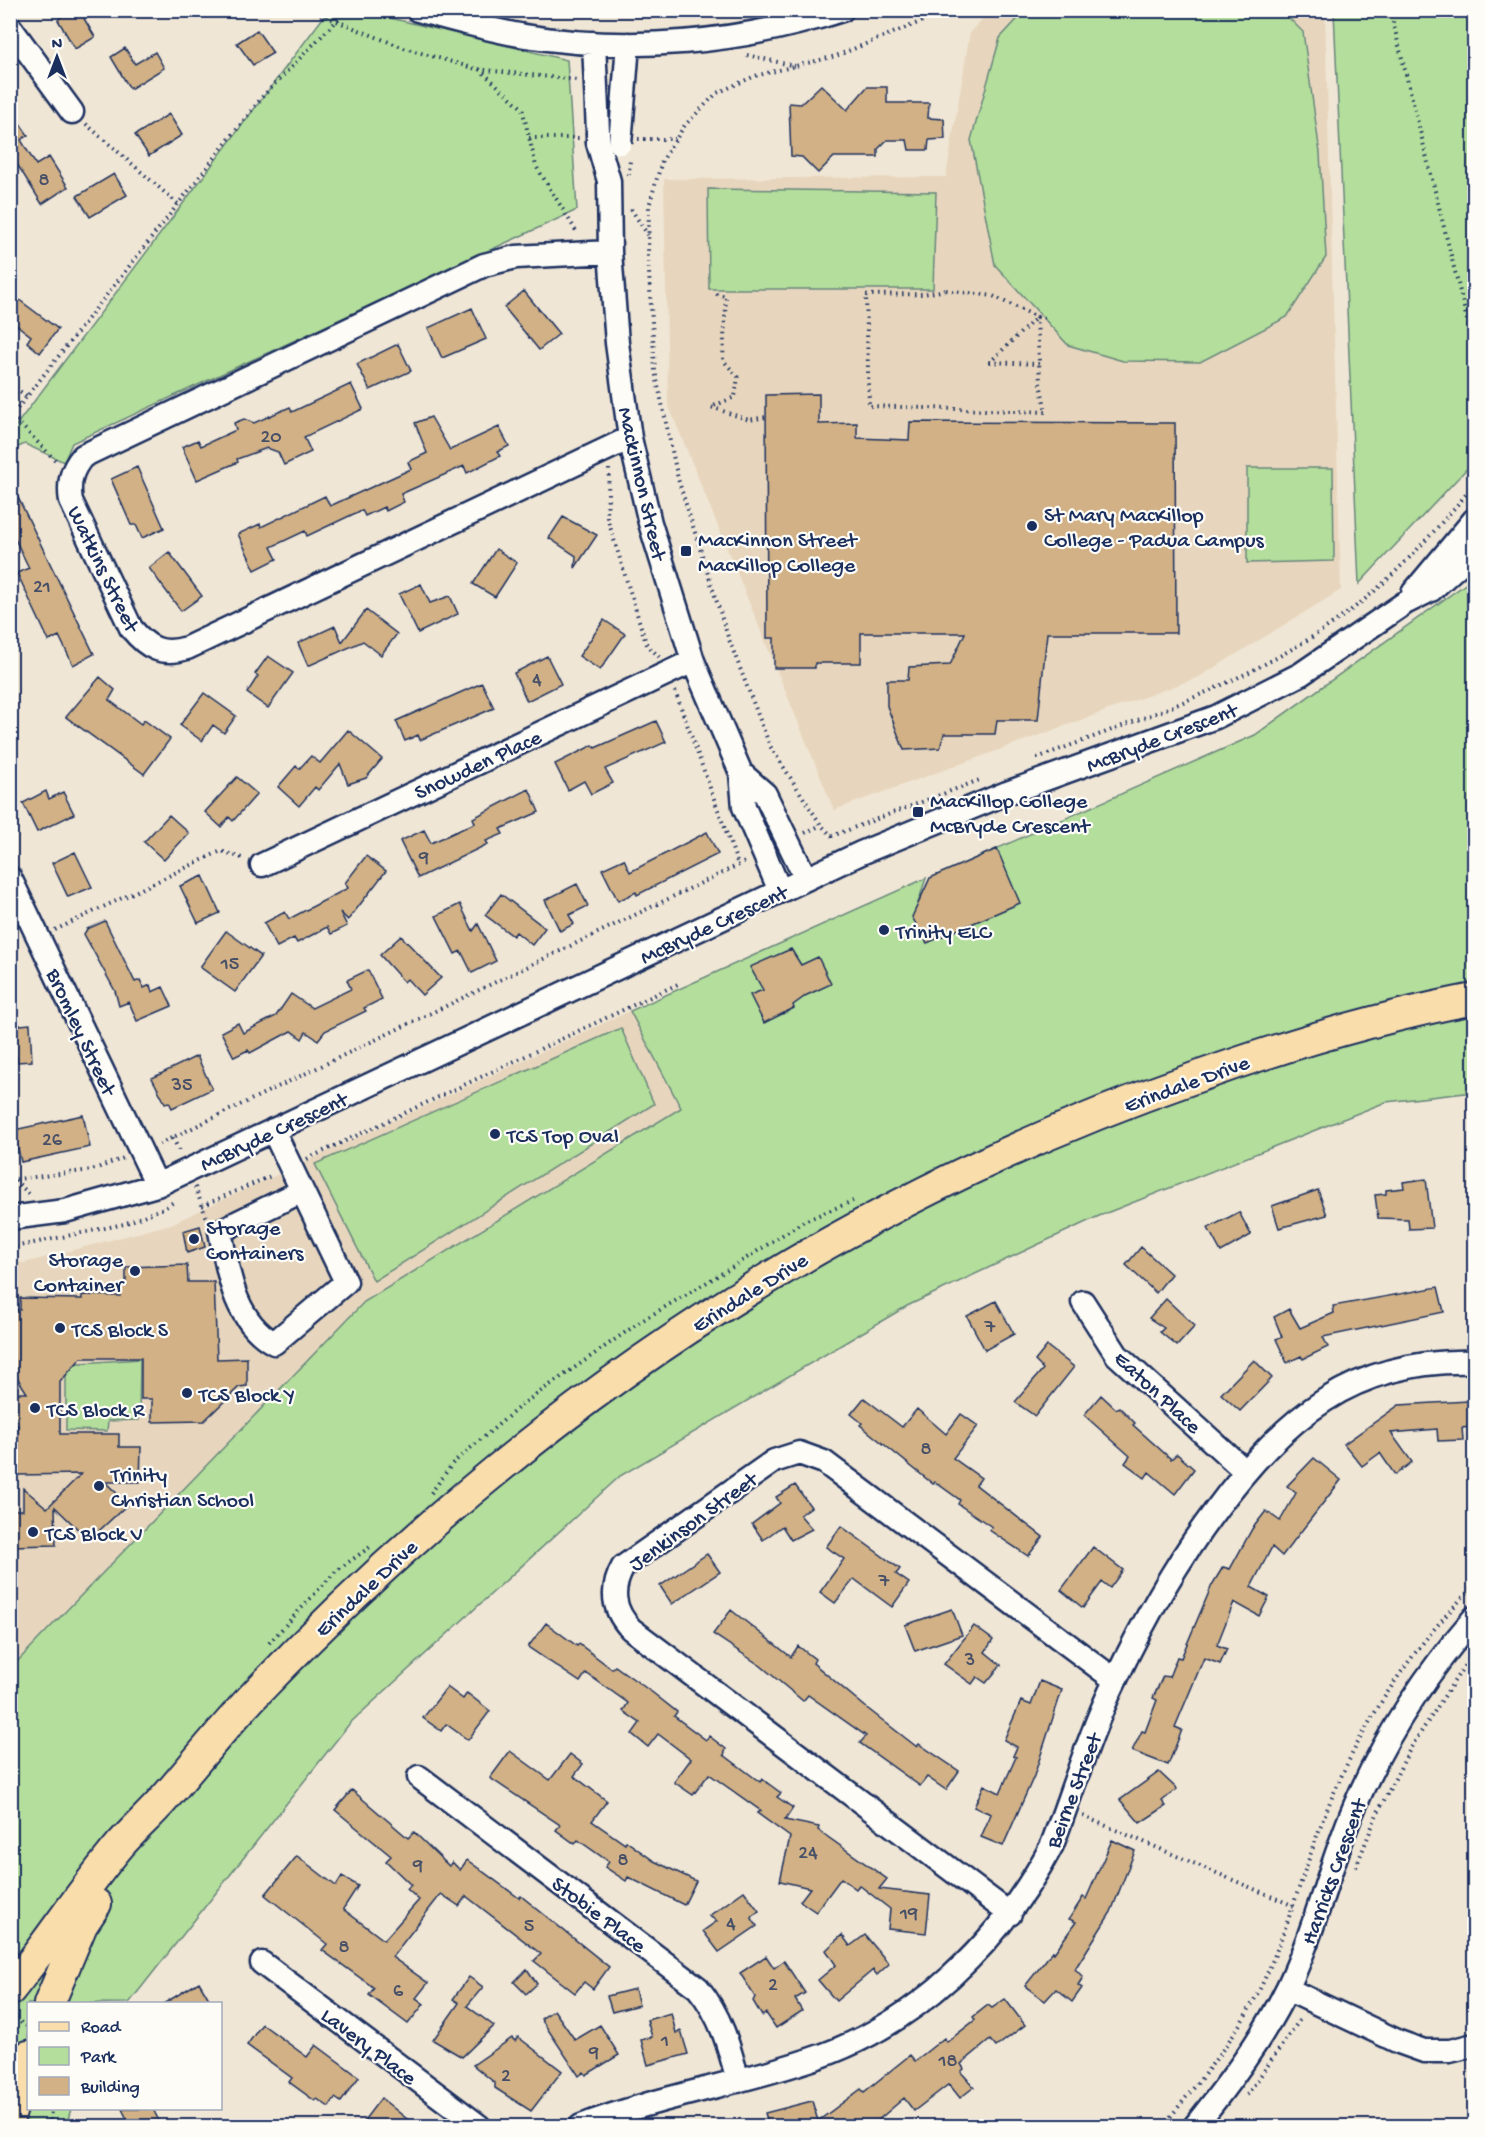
<svg xmlns="http://www.w3.org/2000/svg" width="1485" height="2137" viewBox="0 0 1485 2137" font-family="'Gochi Hand',sans-serif">
  <style>
    .built { fill: #e7d6bd }
    .green { fill: #b4de9b; stroke: #68867c; stroke-width: 1.5 }
    .building { fill: #d1b185; stroke: #1b2f5e; stroke-width: 1.5 }
    .lines { fill: none; stroke-linecap: round; stroke-linejoin: round }
    .minor-casing { stroke: #1b2f5e; stroke-width: 27 }
    .major-casing { stroke: #1b2f5e; stroke-width: 34 }
    .path { stroke: #1b2f5e; stroke-width: 4; stroke-dasharray: 1.5 4.5; stroke-linecap: butt }
    .minor { stroke: #fdfcf7; stroke-width: 22 }
    .major { stroke: #f9deab; stroke-width: 30 }
    .minor-bridge-casing { stroke: #1b2f5e; stroke-width: 27; stroke-linecap: butt }
    .minor-bridge { stroke: #fdfcf7; stroke-width: 22 }
    .poi-dot { fill: #1b2f5e; stroke: #fdfcf7; stroke-width: 2 }
    .labels { text-anchor: middle; stroke-width: 4.5; stroke-linejoin: round; paint-order: stroke }
    .number-label { font-size: 20px; fill: #485068 }
    .street-label { font-size: 22px; fill: #1b2f5e; stroke: #fdfcf7 }
    .poi-label { font-size: 22px; fill: #1b2f5e; stroke: #fdfcf7; text-anchor: start }
  </style>
  <rect width="100%" height="100%" fill="#f0e6d5"/>
  <filter id="ink" filterUnits="userSpaceOnUse"><feTurbulence type="fractalNoise" baseFrequency=".0167" numOctaves="2"/><feDisplacementMap in="SourceGraphic" scale="12" xChannelSelector="R" yChannelSelector="G"/><feConvolveMatrix kernelMatrix="1 2 1 2 8 2 1 2 1" color-interpolation-filters="sRGB"/></filter>
  <g filter="url(#ink)">
    <path class="built" d="M990 11H1325L1341 590 1199 677 834 810 668 404 664 179 946 177 970 32Z
      M630 1011 681 1108 364 1302 11 1669V1262L24 1263 171 1224Z"/>
    <path class="green" d="M328 11H361L567 60 577 210 72 443 64 462 25 444 11 450V432Z
      M1025 11H1282L1303 32 1320 153 1326 257 1287 317 1200 362 1123 361 1068 345 995 265 971 140 1000 38Z
      M1334 11H1474V461L1359 584Z
      M708 189 936 192 933 289H709Z
      M1247 468H1333L1334 561 1247 563Z
      M1474 578V1092L1386 1102 1099 1216 907 1306 620 1476 350 1723 129 2003 28 2004V2108L71 2109 66 2126H11L10 1669 364 1302 681 1108 630 1011 926 878 917 906 930 878 1255 735Z
      M621 1028 654 1104 374 1281 315 1164Z
      M140 1359 139 1420 108 1421 107 1431 66 1430V1364Z"/>
    <path class="building" d="M67 10H79L95 37 75 49 58 20Z
      M257 30 273 53 253 65 237 43Z
      M125 48 135 64 155 52 164 68 130 89 111 57Z
      M821 85 847 110 867 87H887V103H929L928 118 944 119 945 139 929 140 928 150H909L907 140H887L878 149V157H834L818 173 802 157 791 156 789 103 801 104Z
      M10 109 28 135 21 140 36 165 49 157 68 187 42 204 10 153Z
      M169 114 182 135 149 156 135 135Z
      M114 174 127 195 90 217 77 196Z
      M524 291 559 334 539 350 504 307Z
      M10 293 58 329 40 353 27 342 31 336 10 320Z
      M472 308 486 339 442 358 428 328Z
      M398 344 411 371 370 390 357 364Z
      M351 384 363 409 304 437 311 452 284 465 278 452 267 448 237 459 238 462 197 480 182 447 198 440 201 446 236 430 234 423 244 419 254 423 290 407 292 412Z
      M819 394V424L857 423V438L909 440 910 422 1175 423 1176 633H1047L1038 720H997L995 734H944L940 748 904 750 887 706V680H908L909 667 950 665 965 633H861V663H815V668H774V638H767L766 395Z
      M431 417 450 450 499 427 509 446 497 452 500 456 467 473 464 466 401 494 404 502 386 511 384 507 365 516 362 510 307 536 305 531 271 547 277 559 255 570 238 534 260 524 261 527 325 496 330 506 411 469 408 462 427 453 415 423Z
      M137 467 164 528 142 538 136 525H131L111 479Z
      M10 481 94 654 73 665 59 636 49 641 17 573 29 568 14 537 10 539Z
      M563 517 597 535 575 568 576 556 549 538Z
      M496 549 517 563 495 597 473 584Z
      M169 552 202 596 181 611 149 568Z
      M421 584 430 603 450 596 458 614 418 633 399 594Z
      M366 610 397 634 381 655 363 641 308 666 298 643 335 626 342 642Z
      M604 620 625 634 600 670 579 656Z
      M268 656 293 673 268 708 247 693 258 676 255 674Z
      M547 656 561 684 527 701 514 673Z
      M100 677 115 690 109 700 141 724 144 720 170 739 144 774 66 717Z
      M482 683 494 708 420 740 418 735 405 741 396 721Z
      M204 693 236 716 224 733 213 725 202 741 180 725Z
      M656 721 666 742 605 769 613 783 591 794 584 781 568 790 555 764 593 745 595 748Z
      M348 730 382 759 366 778 348 784 340 764 318 790 315 787 299 806 278 787 296 766 299 769 311 756 320 763Z
      M237 777 257 794 233 821 229 817 221 827 205 812Z
      M529 789 539 812 500 829 503 834 486 841 488 844 418 878 400 841 424 830 431 843 475 823 473 818Z
      M46 791 49 799 63 792 74 814 37 832 23 803Z
      M169 815 189 833 164 860 144 842Z
      M707 832 718 854 637 895 636 892 618 901 602 869 624 859 630 872Z
      M997 849 1020 903 927 943 912 917 930 878Z
      M75 852 92 887 68 897 52 863Z
      M366 856 386 871 348 920 340 912 347 926 331 934 327 927 297 943 294 938 277 947 264 923 285 912 289 919 348 888 345 883Z
      M203 876 220 913 198 923 180 886Z
      M577 884 588 906 569 915 574 924 560 931 545 900Z
      M501 894 545 928 532 945 516 932 513 936 485 915Z
      M460 904 473 931 478 924 496 961 472 973 461 951 455 954 436 916Z
      M105 921 135 982 140 980 144 988 150 985 152 992 163 987 172 1006 137 1021 129 1002 119 1006 115 991 84 934 87 929Z
      M226 931 261 956 235 992 200 967Z
      M401 936 441 978 422 995 407 979 404 982 380 955Z
      M791 949 801 965 818 957 831 984 807 995 793 1005 794 1008 764 1023 750 995 763 990 750 967Z
      M368 970 382 999 364 1008 366 1011 325 1031 318 1040 306 1032 302 1039 291 1031 250 1053 248 1050 234 1057 221 1032 238 1023 243 1033 276 1016 291 994 312 1008 351 989 347 980Z
      M30 1024 32 1061 17 1062V1057L10 1058V1026Z
      M197 1056 212 1089 172 1108 169 1102 165 1103 152 1078Z
      M83 1115 90 1147 21 1162 14 1130Z
      M1426 1179 1432 1228 1409 1229 1408 1219 1378 1218 1375 1195 1386 1194V1190L1404 1188 1403 1182Z
      M1318 1190 1327 1215 1279 1228 1272 1206Z
      M1239 1212 1251 1235 1221 1252 1208 1228Z
      M200 1226 205 1247 187 1253 183 1231Z
      M1141 1247 1171 1274 1156 1293 1126 1265Z
      M187 1265 188 1282H214L217 1359 247 1358V1386L239 1387 204 1421 152 1422V1399H141V1358H81L60 1382V1434H119V1447H141L140 1482H105L128 1504 89 1540 55 1507 56 1545 10 1546V1510H23V1488L47 1508 81 1474 18 1475V1425H10V1393H27L11 1368 14 1364 10 1310H20V1298L82 1299V1295L120 1296V1287L126 1286V1267Z
      M1438 1287 1444 1312 1323 1337 1328 1347 1303 1359 1301 1356 1287 1363 1276 1339 1282 1337 1274 1317 1289 1309 1300 1328 1334 1313 1333 1306Z
      M1166 1299 1195 1326 1177 1346 1160 1332 1164 1328 1149 1318Z
      M996 1301 1014 1334 985 1350 967 1316Z
      M1047 1346 1074 1367 1035 1416 1015 1402 1043 1369 1035 1361Z
      M1254 1360 1272 1378 1240 1411 1221 1394Z
      M1101 1395 1116 1409 1119 1407 1135 1423 1133 1425 1171 1459 1177 1454 1194 1469 1175 1494 1149 1472 1145 1478 1125 1463 1130 1456 1084 1415Z
      M864 1398 902 1427 917 1409 946 1434 961 1414 978 1426 953 1458 981 1478 976 1485 1043 1537 1028 1556 989 1530 992 1527 958 1504 960 1500 935 1482 933 1484 860 1425 862 1423 851 1414Z
      M1468 1401 1470 1427 1462 1428 1463 1440 1438 1441 1437 1429 1391 1433 1412 1462 1395 1475 1380 1453 1362 1466 1344 1444 1399 1405Z
      M1314 1458 1341 1480 1282 1556 1272 1547 1251 1587 1269 1597 1259 1616 1234 1602 1217 1645 1227 1649 1220 1664 1204 1658 1175 1727 1182 1730 1168 1765 1132 1751 1142 1731 1145 1732 1157 1700 1153 1698 1163 1676 1169 1677 1177 1657 1181 1658 1212 1585 1223 1567 1230 1569 1252 1529 1266 1511 1280 1521 1296 1493 1287 1486Z
      M795 1485 811 1507 800 1515 812 1529 791 1540 782 1526 763 1540 752 1524 780 1503 776 1497Z
      M841 1526 900 1569 896 1574 909 1583 892 1607 854 1579 835 1603 820 1592 844 1559 826 1547Z
      M1093 1547 1123 1570 1110 1588 1102 1582 1083 1608 1061 1590Z
      M707 1554 720 1572 672 1604 660 1586Z
      M952 1609 962 1635 915 1651 905 1625Z
      M731 1610 791 1657 798 1646 815 1659 813 1663 868 1709 917 1747 919 1744 959 1771 946 1790 927 1777 920 1786 860 1743 866 1736 808 1695 803 1701 761 1666 713 1634Z
      M546 1623 577 1646 579 1644 612 1669 615 1666 653 1693 677 1712 674 1716 706 1740 709 1736 726 1749 724 1755 760 1782 762 1779 781 1793 777 1797 793 1808 785 1820 819 1827 818 1830 887 1879 879 1889 930 1895 926 1933 888 1929 890 1909 859 1885 856 1889 841 1878 816 1912 800 1901 810 1888 780 1881 790 1837 757 1813 761 1811 709 1774 693 1795 674 1782 691 1759 658 1734 648 1747 632 1734 640 1723 623 1711 628 1703 586 1673 580 1682 528 1647Z
      M974 1626 993 1640 985 1652 1001 1665 986 1683 977 1677 972 1684 944 1664Z
      M1040 1681 1062 1690 1034 1776 1003 1846 981 1837 991 1814 974 1807 984 1785 1000 1793 1016 1757 1013 1756 1017 1747 1004 1740 1021 1701 1031 1705Z
      M447 1687 463 1699 467 1693 490 1711 468 1740 446 1724 441 1731 423 1718Z
      M510 1751 550 1780 570 1754 583 1764 574 1776 607 1801 592 1821 625 1844 626 1841 654 1861 696 1881 684 1905 628 1877 626 1881 605 1867 609 1862 578 1840 575 1844 556 1830 560 1825 490 1778Z
      M1159 1772 1177 1789 1162 1801 1166 1806 1140 1823 1120 1800Z
      M352 1790 408 1838 414 1832 449 1866 452 1862 460 1870 467 1860 519 1898 521 1896 609 1967 593 1989 584 1982 575 1993 534 1961 541 1954 466 1896 459 1906 441 1894 392 1957 428 1983 416 1998 424 2004 408 2024 369 1995 374 1988 322 1950 327 1944 265 1895 297 1856 336 1886 342 1876 358 1886 343 1909 384 1940 419 1900 407 1889 411 1885 386 1861 391 1856 335 1810Z
      M1112 1840 1135 1851 1111 1912 1075 1969 1083 1977 1078 1985 1082 1988 1072 2002 1056 1989 1045 2001 1025 1986 1053 1951 1054 1953 1076 1922 1069 1919 1083 1897 1086 1899Z
      M744 1891 759 1911 751 1917 757 1926 719 1952 703 1931 717 1921 709 1916Z
      M842 1935 850 1946 865 1935 889 1964 877 1975 873 1970 836 2001 818 1980 836 1965 826 1950Z
      M766 1956 774 1968 784 1961 805 1993 795 1999 802 2011 776 2028 766 2013 762 2016 753 2001 755 1997 740 1973Z
      M527 1969 537 1984 526 1994 514 1982Z
      M469 1977 483 1987 467 2006 494 2026 462 2057 433 2040 459 2003 453 1999Z
      M199 1982 212 2004H163Z
      M635 1989 639 2005 612 2012 607 1996Z
      M1005 1999 1025 2025 996 2047 990 2040 961 2064 964 2069 961 2072 974 2087 960 2098 949 2084 914 2111 904 2098 870 2127H769L765 2113 812 2101 818 2121 861 2089 864 2092 910 2055 915 2061 944 2038 947 2042 975 2020 973 2017 988 2005 992 2008Z
      M554 2010 575 2040 600 2025 619 2055 586 2075 584 2072 579 2076 541 2019Z
      M671 2013 676 2033 681 2031 688 2054 648 2065 641 2040 652 2037 647 2020Z
      M262 2024 307 2057 316 2045 359 2077 341 2102 335 2098 329 2107 317 2099 315 2101 289 2082 292 2078 247 2045Z
      M518 2037 562 2071 531 2111 495 2088V2083L473 2065 512 2038 515 2041Z
      M381 2098 417 2127H359Z
      M122 2109H153L162 2127H131Z"/>
    <g class="lines">
      <g class="minor-casing">
        <path id="minor" d="M418 10C454 20 489 30 525 36 630 53 742 43 842 10
          M10 27 72 112
          M594 43 598 132
          M621 132 628 44
          M598 143 609 181 610 252 617 343 630 438 650 523 693 661 741 773 744 807 780 891
          M610 252 516 257 484 265 83 456C71 470 68 483 71 501L131 628C147 648 162 656 187 648L630 438
          M1413 593 1474 520
          M741 773 765 794 806 879
          M262 865 693 661
          M10 878 157 1185
          M273 1130 346 1282 274 1343C234 1321 228 1272 220 1231L302 1191
          M10 1218 65 1211 157 1185 861 853 1007 793 1216 717 1301 674 1405 603 1431 590 1474 551
          M1083 1302 1117 1355 1245 1471
          M419 1777 698 1988C721 2016 729 2046 738 2081
          M1010 1914 631 1629C613 1610 610 1590 623 1567L774 1461 799 1453 824 1462 1115 1680
          M262 1963 479 2126
          M1287 1989 1399 2042 1424 2051H1450L1474 2045
          M581 2126C654 2098 734 2085 809 2060 916 2026 1001 1942 1052 1845 1073 1790 1090 1732 1116 1679 1144 1620 1176 1563 1215 1511 1284 1418 1353 1358 1474 1362
          M1195 2126C1230 2082 1263 2038 1288 1987 1315 1930 1329 1867 1354 1808 1384 1737 1424 1676 1474 1618"/>
      </g>
      <g class="major-casing">
        <path id="major" d="M10 1990C48 1943 81 1891 120 1845 134 1829 150 1815 164 1799 196 1762 226 1724 260 1689 524 1413 833 1204 1194 1078 1286 1045 1379 1017 1474 999
          M49 2004 82 1925 96 1904
          M10 2115 28 2056"/>
      </g>
      <path class="path" d="M309 10 404 48 476 69 577 80
        M950 10 836 56 755 76 717 93 685 125 662 161 649 206 648 256 655 371 678 479 728 637 770 746 821 825 832 836 982 779
        M1390 10 1474 348
        M747 55 795 66
        M479 69 522 108 536 166 578 234
        M86 124 178 204
        M529 138H580
        M638 139H675
        M629 175 630 159
        M631 209 648 235
        M946 290 993 296 1037 317 1040 383 1046 412 869 406 866 295 923 294Z
        M716 294 726 296 723 360 738 377 735 397 711 407 749 420 766 417
        M1039 364 990 362 1037 317 1046 318
        M10 385 27 396
        M12 416 56 461
        M10 418 263 96 347 10
        M609 469 607 517 646 643 659 657
        M675 691 738 865
        M1037 758C1148 716 1270 676 1364 600 1405 566 1440 525 1474 485
        M805 833 821 825
        M55 930 221 851 245 859
        M173 1138 180 1153
        M159 1144 747 861
        M307 1159 678 984
        M10 1180 92 1170 124 1158
        M15 1180 31 1196
        M195 1187 207 1219
        M202 1206 273 1175
        M10 1248 124 1224 166 1207 175 1201
        M431 1493 453 1463 524 1403 643 1320 731 1268 804 1221 853 1201
        M269 1643 336 1571 370 1547
        M1083 1816 1294 1906
        M1356 1867 1377 1814 1410 1749 1466 1663
        M10 2016 28 2027
        M1247 2095 1301 2018
        M50 2126 51 2108
        M1163 2126C1201 2079 1241 2032 1266 1976 1293 1915 1309 1849 1336 1788 1369 1713 1416 1643 1474 1586"/>
      <use href="#minor" class="minor"/>
      <use href="#major" class="major"/>
      <g class="minor-bridge-casing">
        <path id="minor-bridge" d="M598 132V143
          M620 143 621 132"/>
      </g>
      <use href="#minor-bridge" class="minor-bridge"/>
    </g>
  </g>
  <g class="poi-dot">
    <circle cx="1032" cy="526" r="6"/>
    <rect x="680" y="545" width="12" height="12" rx="3"/>
    <rect x="912" y="806" width="12" height="12" rx="3"/>
    <circle cx="884" cy="930" r="6"/>
    <circle cx="495" cy="1134" r="6"/>
    <circle cx="194" cy="1239" r="6"/>
    <circle cx="135" cy="1271" r="6"/>
    <circle cx="60" cy="1328" r="6"/>
    <circle cx="187" cy="1393" r="6"/>
    <circle cx="35" cy="1408" r="6"/>
    <circle cx="99" cy="1486" r="6"/>
    <circle cx="33" cy="1532" r="6"/>
  </g>
  <g class="labels">
    <g class="number-label">
      <text x="44" y="185">8</text>
      <text x="271" y="442">20</text>
      <text x="42" y="592">21</text>
      <text x="537" y="685">4</text>
      <text x="424" y="863">9</text>
      <text x="230" y="969">15</text>
      <text x="182" y="1090">35</text>
      <text x="52" y="1145">26</text>
      <text x="990" y="1332">7</text>
      <text x="926" y="1454">8</text>
      <text x="884" y="1586">7</text>
      <text x="970" y="1665">3</text>
      <text x="808" y="1858">24</text>
      <text x="623" y="1865">8</text>
      <text x="418" y="1871">9</text>
      <text x="909" y="1919">19</text>
      <text x="731" y="1929">4</text>
      <text x="529" y="1931">5</text>
      <text x="344" y="1952">8</text>
      <text x="773" y="1990">2</text>
      <text x="398" y="1996">6</text>
      <text x="665" y="2046">1</text>
      <text x="594" y="2058">9</text>
      <text x="948" y="2066">18</text>
      <text x="506" y="2081">2</text>
    </g>
    <g class="street-label">
      <text transform="translate(644 483) rotate(77)" y="8">Mackinnon Street</text>
      <text transform="translate(105 568) rotate(64)" y="8">Watkins Street</text>
      <text transform="translate(1161 736) rotate(-21)" y="8">McBryde Crescent</text>
      <text transform="translate(477 763) rotate(-25)" y="8">Snowden Place</text>
      <text transform="translate(713 923) rotate(-25)" y="8">McBryde Crescent</text>
      <text transform="translate(83 1031) rotate(65)" y="8">Bromley Street</text>
      <text transform="translate(1186 1082) rotate(-20)" y="8">Erindale Drive</text>
      <text transform="translate(273 1130) rotate(-25)" y="8">McBryde Crescent</text>
      <text transform="translate(749 1291) rotate(-32)" y="8">Erindale Drive</text>
      <text transform="translate(1159 1391) rotate(43)" y="8">Eaton Place</text>
      <text transform="translate(692 1520) rotate(-36)" y="8">Jenkinson Street</text>
      <text transform="translate(365 1587) rotate(-43)" y="8">Erindale Drive</text>
      <text transform="translate(1072 1790) rotate(-69)" y="8">Beirne Street</text>
      <text transform="translate(1332 1871) rotate(-70)" y="8">Harricks Crescent</text>
      <text transform="translate(600 1913) rotate(37)" y="8">Stobie Place</text>
      <text transform="translate(370 2045) rotate(37)" y="8">Lavery Place</text>
    </g>
    <g class="poi-label">
      <text x="1044" y="521">St Mary MacKillop<tspan x="1044" dy="25">College - Padua Campus</tspan></text>
      <text x="698" y="546">MacKinnon Street<tspan x="698" dy="25">MacKillop College</tspan></text>
      <text x="930" y="807">MacKillop College<tspan x="930" dy="25">McBryde Crescent</tspan></text>
      <text x="896" y="938">Trinity ELC</text>
      <text x="507" y="1142">TCS Top Oval</text>
      <text x="206" y="1234">Storage<tspan x="206" dy="25">Containers</tspan></text>
      <text x="123" y="1266" text-anchor="end">Storage<tspan x="123" dy="25">Container</tspan></text>
      <text x="72" y="1336">TCS Block S</text>
      <text x="199" y="1401">TCS Block Y</text>
      <text x="47" y="1416">TCS Block R</text>
      <text x="111" y="1481">Trinity<tspan x="111" dy="25">Christian School</tspan></text>
      <text x="45" y="1540">TCS Block V</text>
    </g>
  </g>
  <rect width="1485" height="2137" fill="none" stroke="#fdfcf7" stroke-width="36"/>
  <rect x="18" y="18" width="1449" height="2101" fill="none" stroke="#1b2f5e" stroke-width="2" filter="url(#ink)"/>
  <rect x="27" y="2002" width="195" height="108" fill="#fdfcf7" stroke="#a3aaba" stroke-width="1.5"/>
  <rect x="39" y="2022" width="30" height="9" fill="#f9deab" stroke="#a3aaba" stroke-width="1.5"/>
  <text x="81" y="2032" font-size="18" fill="#1b2f5e">Road</text>
  <rect x="39" y="2047" width="30" height="18" fill="#b4de9b" stroke="#a3aaba" stroke-width="1.5"/>
  <text x="81" y="2062" font-size="18" fill="#1b2f5e">Park</text>
  <rect x="39" y="2077" width="30" height="18" fill="#d1b185" stroke="#a3aaba" stroke-width="1.5"/>
  <text x="81" y="2092" font-size="18" fill="#1b2f5e">Building</text>
  <g transform="translate(57 57)" stroke="#fdfcf7" stroke-width="4.5" paint-order="stroke">
  <path d="M0-4.5L10 22L0 15L-10 22Z" fill="#1b2f5e"/>
  <text y="-9" font-size="16" font-weight="bold" text-anchor="middle" fill="#1b2f5e">N</text>
  </g>
</svg>
